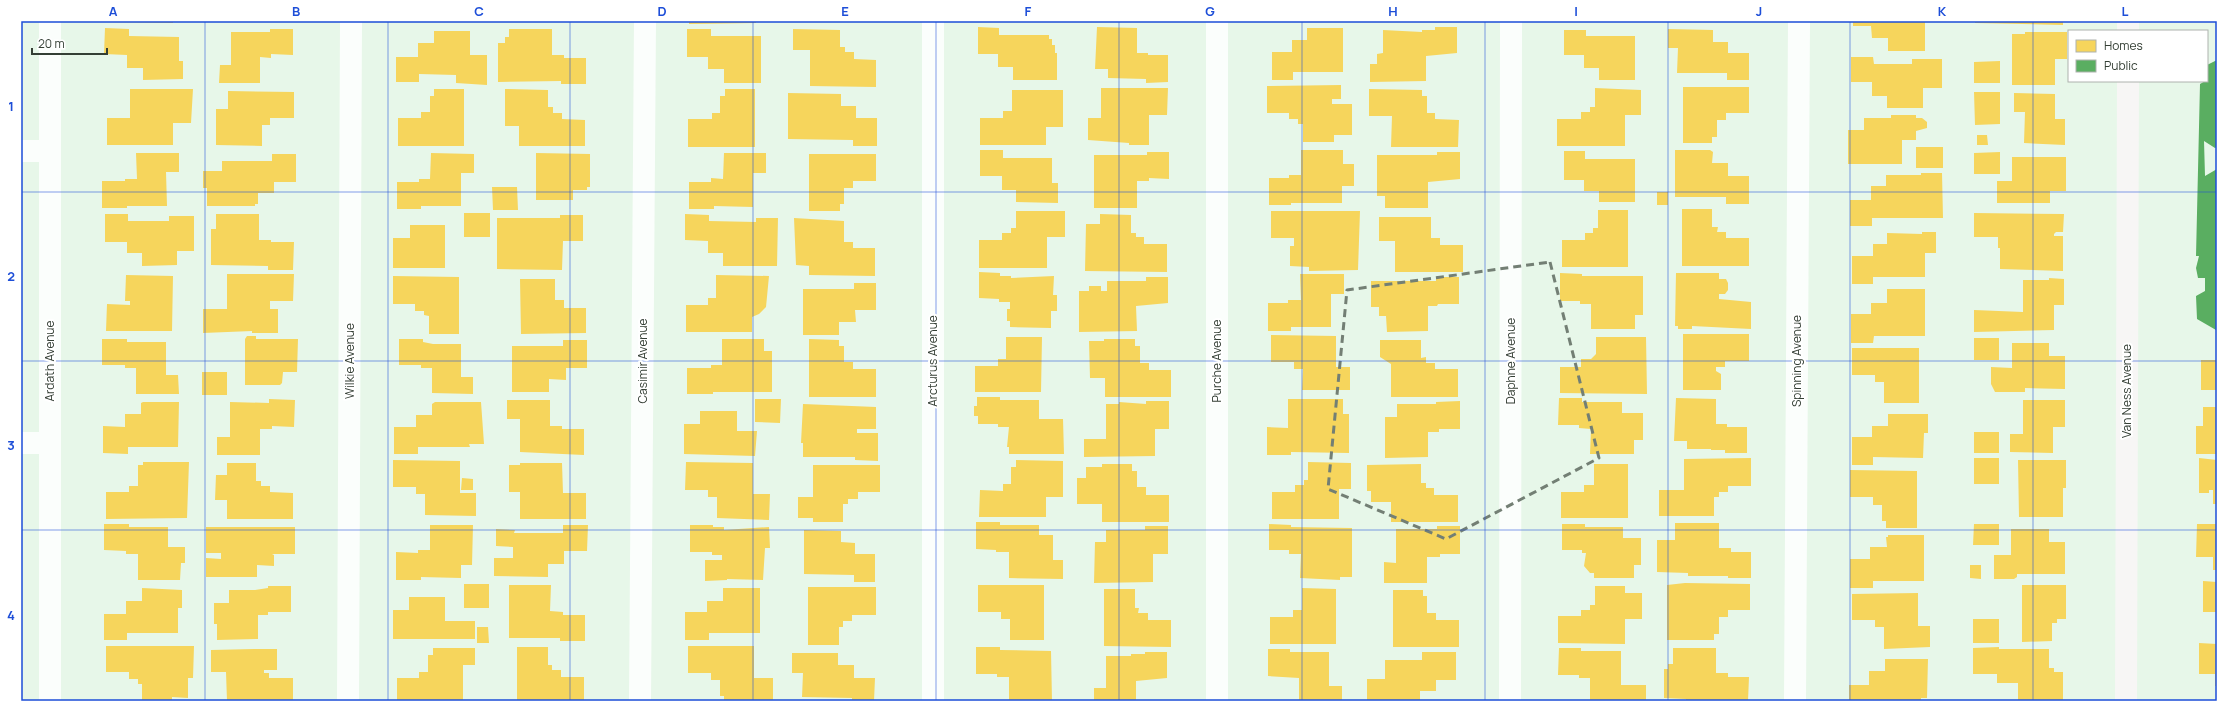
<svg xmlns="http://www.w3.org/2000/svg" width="2238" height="722" viewBox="0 0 2238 722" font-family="Manrope,sans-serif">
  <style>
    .homes { fill: #f6d55c }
    .public { fill: #5aae61 }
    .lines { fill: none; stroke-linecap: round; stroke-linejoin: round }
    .street { stroke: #fbfefc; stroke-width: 22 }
    .secondary { stroke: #f7f6f5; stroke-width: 22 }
    .marked { fill: none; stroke: #737f74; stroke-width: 3; stroke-dasharray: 8 5; stroke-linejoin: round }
    .grid { fill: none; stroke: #1d4ed8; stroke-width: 1; stroke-opacity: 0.55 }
    .labels { text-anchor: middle; stroke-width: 4; stroke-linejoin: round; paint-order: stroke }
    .street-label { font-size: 12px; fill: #343f35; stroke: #fff }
    .neatline { fill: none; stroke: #1d4ed8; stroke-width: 1.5 }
    .grid-label { font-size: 13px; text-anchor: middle; font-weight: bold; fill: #1d4ed8 }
  </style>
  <rect width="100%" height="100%" fill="#e7f7e9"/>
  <path class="homes" d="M107 21H173V23L107 22Z
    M689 21H756V23L689 24Z
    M1853 21H1925V51H1888V38H1872L1871 26H1853Z
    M1975 21H2063V25L1975 23Z
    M978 27 999 28V35H1049V39H1052V45H1055V53H1057V80H1013V67H998V54H978Z
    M1097 27 1137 28V53H1148V55H1168V82L1146 83V79L1108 78V69H1095Z
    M1435 27H1457V53L1426 56V81L1370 82V64H1377V54L1383 53V30L1422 32V30H1435Z
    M105 28 129 29V36L179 37V61H183V79L143 80V68H127V55L104 54Z
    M1307 28H1343V72H1293V80H1272V52H1292V40H1307Z
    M270 29H293V55L271 54V58L260 57V83H219L220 65H231V32H270Z
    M509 29H552V55H564V58H586V84H561V81L498 82V43H505V37H509Z
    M687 29H711V36H761V83H724V69H708V57H687Z
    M793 29 840 30V47H845V52H854V59L876 60V87L810 86V50H793Z
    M1668 29 1713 30V42H1728V53H1749V80H1727V73H1677L1678 48H1668Z
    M1564 30H1586V36H1635V80H1599V68H1584V55H1564Z
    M434 31H470V55H487V85L456 83V75L419 74V82H396V57H418V43H434Z
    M2025 32H2067V59H2055V85H2012V34H2025Z
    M1851 57H1873L1874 64H1912V59H1942V88H1923V108H1887V96H1872V82H1851Z
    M2000 61V83H1974V62Z
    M1341 85V99H1332V104H1352V135H1334V142H1303V124H1298V119H1289V113H1267V86Z
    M1683 87H1749V113H1726V120H1717V137H1712V143H1683Z
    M1101 88H1168L1167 115H1149V145H1129V143L1088 140V118H1101Z
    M1595 88 1641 90V115H1625V146H1557V119H1581V112H1590V107H1595Z
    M130 89H193L191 123H173V145H107V118H130Z
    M434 89H464V146H398V118H421V112H430V96H434Z
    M505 89 548 90V107H553V113H562V119L585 120V146H519V126H505Z
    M725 89H755V147H688V119H712V113H720V96H725Z
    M1369 89 1422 90V96H1427V113H1435V119L1459 120 1458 147H1391L1392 116H1369Z
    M1012 90H1063V127H1046V145H980V118H1003V111H1012Z
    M228 91 294 92V118H270V125H262V146L216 145V109H228Z
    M1974 92H2000V124L1975 125Z
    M788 93 841 94V106H856V118H877V146H853V140L788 139Z
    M2014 93 2055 94V119H2065V145L2024 143 2025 112H2014Z
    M1891 115H1916V118H1922L1927 122V128L1916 131V140H1902V164H1848V130H1864V118H1891Z
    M1977 135H1987L1988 145H1977Z
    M1916 147H1943V168H1916Z
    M980 150H1003V158H1052V183H1058V203L1016 202V190H1002V176H980Z
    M1301 150H1343V164H1354V186H1342V203H1291V205H1269V178H1289V175H1301Z
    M1675 150H1710L1713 152 1712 163H1728V176H1749V204H1726V197H1675Z
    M1564 151H1585V159H1635V202H1599V191H1584V180H1564Z
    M1147 152H1169V179L1149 178V181H1137V208H1094V155H1147Z
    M1437 152H1460V179L1428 182V208H1385V196H1377V155H1437Z
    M2000 152V174H1974V153Z
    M136 153H179V172H166L167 206H127V208H102V181H125V179H137Z
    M431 153 474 154V173H461V206H421V209H397V182H419V179H430Z
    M536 153 590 154V187H587V190H573V200H536Z
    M724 153H766V173H753V207L714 206V209H689V182H711V178L723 179Z
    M272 154H296V182H274V193H258V204H255V206H207V188H203V171H222V161H272Z
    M809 154H876V181H853V188H844V204H840V211H809Z
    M2012 157H2066V191H2050V203H1997V181H2012Z
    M1921 173H1942L1943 218H1872V226H1850V200H1871V186H1886V175H1921Z
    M492 187H517L518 210H493Z
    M1657 192H1668V205H1657Z
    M1682 209H1712V227H1718L1717 232H1726V238H1749V266H1682Z
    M1598 210H1628V267H1562V240H1585V233H1593V228H1598Z
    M1016 211H1065V237H1047V268H979V240H1002V233H1011V228H1016Z
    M1271 211H1360L1358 270 1309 271V267L1290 266V246H1294V238H1271Z
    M464 213H490V237H464Z
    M1974 213 2064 214 2063 232H2056L2054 234V236H2063V271L2000 269V248H1998V237H1974Z
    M105 214H128V221H169V216H194V251H177V265L142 266V253H127V242H105Z
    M216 214H259V240H271V242H294L293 270H268V266L211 265V229H216Z
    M685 214 709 215V221L756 222V218H778L777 266H723V253H708V241L685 240Z
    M1100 214 1131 215V233H1136V237H1144V244H1167V272L1085 271 1086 224H1100Z
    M560 215H583V241H563L562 270 497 269V218H560Z
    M1379 217H1431V238H1440V245H1463V272H1395V241H1379Z
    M794 218 844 221V242H853V248H875V276L809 275V266L796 265Z
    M410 225H445V268H393V238H410Z
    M1922 232H1936V253H1925V277H1873V284H1852V256H1873V244H1887V233L1922 234Z
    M979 272 1000 273V276H1011V278L1054 276 1053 295H1057V311H1051V328L1010 327V321H1007V309H1010V302H999V299L979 298Z
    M1560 273 1582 274V276H1643V315H1635V329H1591V304H1580V301H1560Z
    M1676 273H1719V279H1726L1728 283V290L1725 294H1719V299L1751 302V329L1692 326V329H1678V326H1675Z
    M227 274H294L293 301H270V309H278V333H252V331L203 333V309H227Z
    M1300 274H1344V294H1331V327H1291V331H1268V303H1288V300H1301Z
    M126 275 173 276 172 331H106L107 304 130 305V301H125Z
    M716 275 769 276 766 307 759 314 752 317V332H686V305H708V298H716Z
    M393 276 459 277V334H429V316L424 315V311H415V304H393Z
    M1146 277H1168V303L1136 306 1137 331 1079 332V291H1089V286H1101V291H1107V281H1146Z
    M1436 277H1459V304H1438L1437 306H1428V331L1387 332 1386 316H1379V307H1371V281H1436Z
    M2049 278 2064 279V305H2054V330L1974 332V310L2023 312V280H2049Z
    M520 279H555V300H564V308H586V333L521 334Z
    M854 283H876V310H855L856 322H839V335H803V289H854Z
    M1887 289H1925V336H1874L1873 343H1851V314H1871V303H1887Z
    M1683 334H1749V361H1725V367H1716V371L1721 374V390H1683Z
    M1271 335 1336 336V367H1350V390H1302L1303 369H1294V362H1271Z
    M247 336H256V339H298L297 372H283L282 383 280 385H245V339Z
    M1006 337H1042L1041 392H975V366H998V359H1006Z
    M1596 337H1646L1647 394 1560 393V367H1581V359H1591L1596 354Z
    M1974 338H1999V360H1974Z
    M102 339H127V342H166V375H178L179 394H136V368H125V365H102Z
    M399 339H423V342L433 344H461V377H473V394L432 393V368H421V365H399Z
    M722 339H764V351H772V392H713V394H687V368H711V365H722Z
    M809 339 839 340V346H844V362H853V369H876V397H809Z
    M1104 339H1135V346H1140V363H1149V370H1171V397H1105V378H1090L1089 341H1104Z
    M563 340H587V368H566V380L549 379V392H512V346H563Z
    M1380 340H1421V358L1426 357V363H1435V369H1458V397H1391V364L1380 357Z
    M2012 343H2049V356H2065V389L2025 388V392H1995L1991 384V367L2012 368Z
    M1852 348H1919V403H1884V382H1875V375H1852Z
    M2201 360H2217V390H2201Z
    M202 372H227V395H202Z
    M977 397H1000V400H1039V419H1063L1064 454H1009V447H1007L1009 427H998V424H978V416H974V406H977Z
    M1559 398H1582V402H1622V413H1643V440H1634V454H1590L1591 429 1579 428V425H1558Z
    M1676 398 1716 399V424H1727V427H1747V453H1725V450H1711V449H1687V441H1674Z
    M269 399 295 400 294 427 272 426V429H260V455H217V437H230V402L269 403Z
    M755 399H781L780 423 755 422Z
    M1288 399H1343V414H1349V453L1291 452V455H1267V427L1288 428Z
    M507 400H550V426H562V429H584V455L520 452V419H507Z
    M2023 400H2065V427H2053V453L2010 452V434H2023Z
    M1146 401H1169V429H1155V456L1084 457V439H1106V404H1119V402L1146 404Z
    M1460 401V429H1439V432H1428V457L1385 458V417H1397V404H1436V402Z
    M143 402H179L178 447H128V454L103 453V426L125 427V414H141V403Z
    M435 402H481L484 444H469L470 447H418V454H394V427H416V415H432V404Z
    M803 404 876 407V429H857V433H878V461L855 460V457H803V443H801Z
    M2203 407H2217V454H2196V426H2203Z
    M700 411H737V431H757L755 456 684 454V424H700Z
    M1888 414H1928V433H1924L1923 458 1873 457V465H1852V437H1872V426H1888Z
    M1974 432H1999V453H1974Z
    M1751 458V486H1728V492H1719V497H1714V516H1659V490H1684V459Z
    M1974 458H1999V484H1974Z
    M2199 458 2217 460V504H2213V490H2209V493H2199Z
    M393 460 460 461V493H476V516L425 515V494H416V487H393Z
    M1016 460 1063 461V497H1046V517H979L980 490 1003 491V484H1011V467H1016Z
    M2018 460H2066V488H2063V517H2019Z
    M143 462H189L187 518 106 519V492H129V486H138V465H143Z
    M686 462 753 463V494H770L769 520 717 518V497H708V490H685Z
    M1308 462 1351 463V489H1339V519H1272V492H1295V485H1304V480H1308Z
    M227 463H256V481H261V486H270V492L293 493V519H227V500H215L216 475H227Z
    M520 463H562L563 493H586V519H520V492H509V465H520Z
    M1102 464H1132V471H1137V487H1146V495H1169V522H1102V504H1077V478H1086V467H1102Z
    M1421 464V483H1426V488H1434V495H1458V522H1391V502H1371V491H1367V465Z
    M1594 464H1628V518H1561V492H1584V485H1594Z
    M813 465H880V492H858V499H848V504H843V522H813V518H798V497H813Z
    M1850 470 1917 471V528H1886V521H1882V505H1873V497H1850Z
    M462 478 473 479V490H461Z
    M976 522H1000V525H1039V535H1053V560H1063V579L1009 578V552H996V550L976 549Z
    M1675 523H1719V548H1731V552H1751V578H1728V576H1688V573L1657 572V540H1675Z
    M104 524H129V527H168V547H185V563H181L180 580H138V554H126V551L104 550Z
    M1269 524 1291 525V527L1352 528V577H1340V580L1300 578 1301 554H1289V550H1269Z
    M1562 524H1585V527H1623V538H1641V565H1634V578H1594V573H1590L1584 566 1586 553H1582V550H1562Z
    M1974 524H1999V545H1973Z
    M2197 524H2217V570H2213V557H2196Z
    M430 525H473L472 565H461V578L421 577V580H396V552L418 553V550H430Z
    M563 525H588L587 551H564V564H548V577L494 576V558H513V547L496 546V529L515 530 514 533H563Z
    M690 525H713V527H724V530L769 527 770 548H765L763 580 727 579V580L705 581V560H722V555H712V552H690Z
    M1145 526H1168V554H1153V582L1094 583 1095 542H1106V530H1145Z
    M1437 526H1460V554H1440V557H1427V583H1384V562L1396 563V529H1437Z
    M206 527H295V554H272L274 555V566L257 565V577H206V558L221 559V553H206Z
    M2011 529H2049V542H2065V574H2017V577L2014 579H1994V555H2011Z
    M804 530 841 531V542L855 543V554H875V582H854V575L804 574Z
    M1888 535H1924V581H1873V588H1850V559H1870V547H1887L1886 537H1888Z
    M1970 565H1981V579L1970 578Z
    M2203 581 2217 582V612H2203Z
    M1685 583 1750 584V610H1728V617H1719V634H1714V640H1667V585Z
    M464 584H489V608H464Z
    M509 585H551L550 611 563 612V615H585V641H560V638H509Z
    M978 585H1044V640H1010V619H1001V612H978Z
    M2022 585H2066V619H2057V623H2052V641L2022 642Z
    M268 586H291V612H268V615H258V639L217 640V624H214V603H229V590H255L268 588Z
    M1595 586H1625V593H1642V619H1625V644L1558 643V616H1581V610H1590V605H1595Z
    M808 587H876V615H852V621H843V627H839V645H808Z
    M142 588 182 590V608H178V633H127V640H104V614H126V601H142Z
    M723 588H760V633H709V640H685V612H707V601H723Z
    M1302 588 1336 589V644H1270V617H1293V610H1302Z
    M1104 589H1135V608H1139L1138 613H1148V620H1171V647L1104 646Z
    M1393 590H1423V596H1427V613H1436V620H1459V647H1393Z
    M1918 593V626H1930V647L1884 649V627H1875V620H1852V594Z
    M409 597H445V621H475V639H393V610H409Z
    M1973 619H1999V643H1973Z
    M477 627H488L489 643H477Z
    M2199 643 2217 644V686H2215V674H2199Z
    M106 646H194L193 678H188V698L172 697V701H142V684H138V679H129V672H106Z
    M688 646H754V678H773V701H724V696H720V680H711V673H688Z
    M517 647H548V665H552V670H561V677H584V701H517Z
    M976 647H1000V650L1051 651 1052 701H1009V677H997V674H976Z
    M1999 647V649H2049V668H2054V672H2063V701H2018V683H1997V674H1973V648Z
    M433 648H475V665H463V701H397V678H419V672H428V655H433Z
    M1559 648H1581V651H1621V685H1646V701H1590V678H1579V675H1558Z
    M1673 648H1716V673H1728V677H1749L1748 701H1686V699L1664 698V669H1668V664H1673Z
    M254 649H277V670H264V673H269V678H293V701H227L226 672H211V650Z
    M1268 649H1290V652H1329V686H1342V701H1299V678L1268 676Z
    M1145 652H1167V678L1136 681V701H1094V688H1106V656H1131V654H1145Z
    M1422 652H1456V680H1436V691H1420V701H1367V679H1385V660H1422Z
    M792 653H838V665H854V678H875L874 701H852V698L802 697 803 673H792Z
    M1885 659H1928L1927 698H1921V701H1849V685H1869V671H1885Z"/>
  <path class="public" d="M2217 60V147L2215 148 2204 141 2205 176 2217 169 2216 330 2197 319 2196 296 2205 291V278H2198L2196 268 2199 256H2196L2200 84 2207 80V65Z"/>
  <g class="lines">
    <path class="street" d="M50 21V701
      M933 21V701
      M21 151H50
      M21 443H50
      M348 701 351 21
      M640 701 645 21
      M1217 701V21
      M1510 701 1511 21
      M1795 701 1799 21"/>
    <path class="secondary" d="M2128 31V21
      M2126 701 2128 81"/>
  </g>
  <path class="marked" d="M1550 262 1599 458 1446 539 1328 489 1347 290Z"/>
  <path class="grid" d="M205 21V701M388 21V701M570 21V701M753 21V701M936 21V701M1119 21V701M1302 21V701M1485 21V701M1668 21V701M1850 21V701M2033 21V701M21 192H2217M21 361H2217M21 530H2217"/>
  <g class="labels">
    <g class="street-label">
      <text transform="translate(50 361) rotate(-90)" y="4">Ardath Avenue</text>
      <text transform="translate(350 361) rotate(-90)" y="4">Wilkie Avenue</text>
      <text transform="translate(643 361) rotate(-90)" y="4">Casimir Avenue</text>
      <text transform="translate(933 361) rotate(-90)" y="4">Arcturus Avenue</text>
      <text transform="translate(1217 361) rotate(-90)" y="4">Purche Avenue</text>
      <text transform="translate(1511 361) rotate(-90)" y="4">Daphne Avenue</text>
      <text transform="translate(1797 361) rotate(-90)" y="4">Spinning Avenue</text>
      <text transform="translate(2127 391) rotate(-90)" y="4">Van Ness Avenue</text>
    </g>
  </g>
  <rect width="2238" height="722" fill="none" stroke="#ffffff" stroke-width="44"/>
  <rect x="2068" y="30" width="140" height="52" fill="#ffffff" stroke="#aeb2ae"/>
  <rect x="2076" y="40" width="20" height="12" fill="#f6d55c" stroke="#aeb2ae"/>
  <text x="2104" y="50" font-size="12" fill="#343f35">Homes</text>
  <rect x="2076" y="60" width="20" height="12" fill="#5aae61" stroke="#aeb2ae"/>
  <text x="2104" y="70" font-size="12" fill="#343f35">Public</text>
  <path d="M32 48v6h75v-6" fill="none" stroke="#343f35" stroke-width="2"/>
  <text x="38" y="48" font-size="12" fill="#343f35" stroke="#ffffff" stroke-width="3" paint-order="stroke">20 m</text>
  <rect x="22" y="22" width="2194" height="678" class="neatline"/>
  <g class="grid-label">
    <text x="113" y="16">A</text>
    <text x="296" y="16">B</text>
    <text x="479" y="16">C</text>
    <text x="662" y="16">D</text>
    <text x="845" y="16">E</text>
    <text x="1028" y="16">F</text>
    <text x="1210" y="16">G</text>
    <text x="1393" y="16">H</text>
    <text x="1576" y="16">I</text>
    <text x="1759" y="16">J</text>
    <text x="1942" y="16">K</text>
    <text x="2125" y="16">L</text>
    <text x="11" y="111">1</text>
    <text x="11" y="281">2</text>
    <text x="11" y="450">3</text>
    <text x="11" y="620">4</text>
  </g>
</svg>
